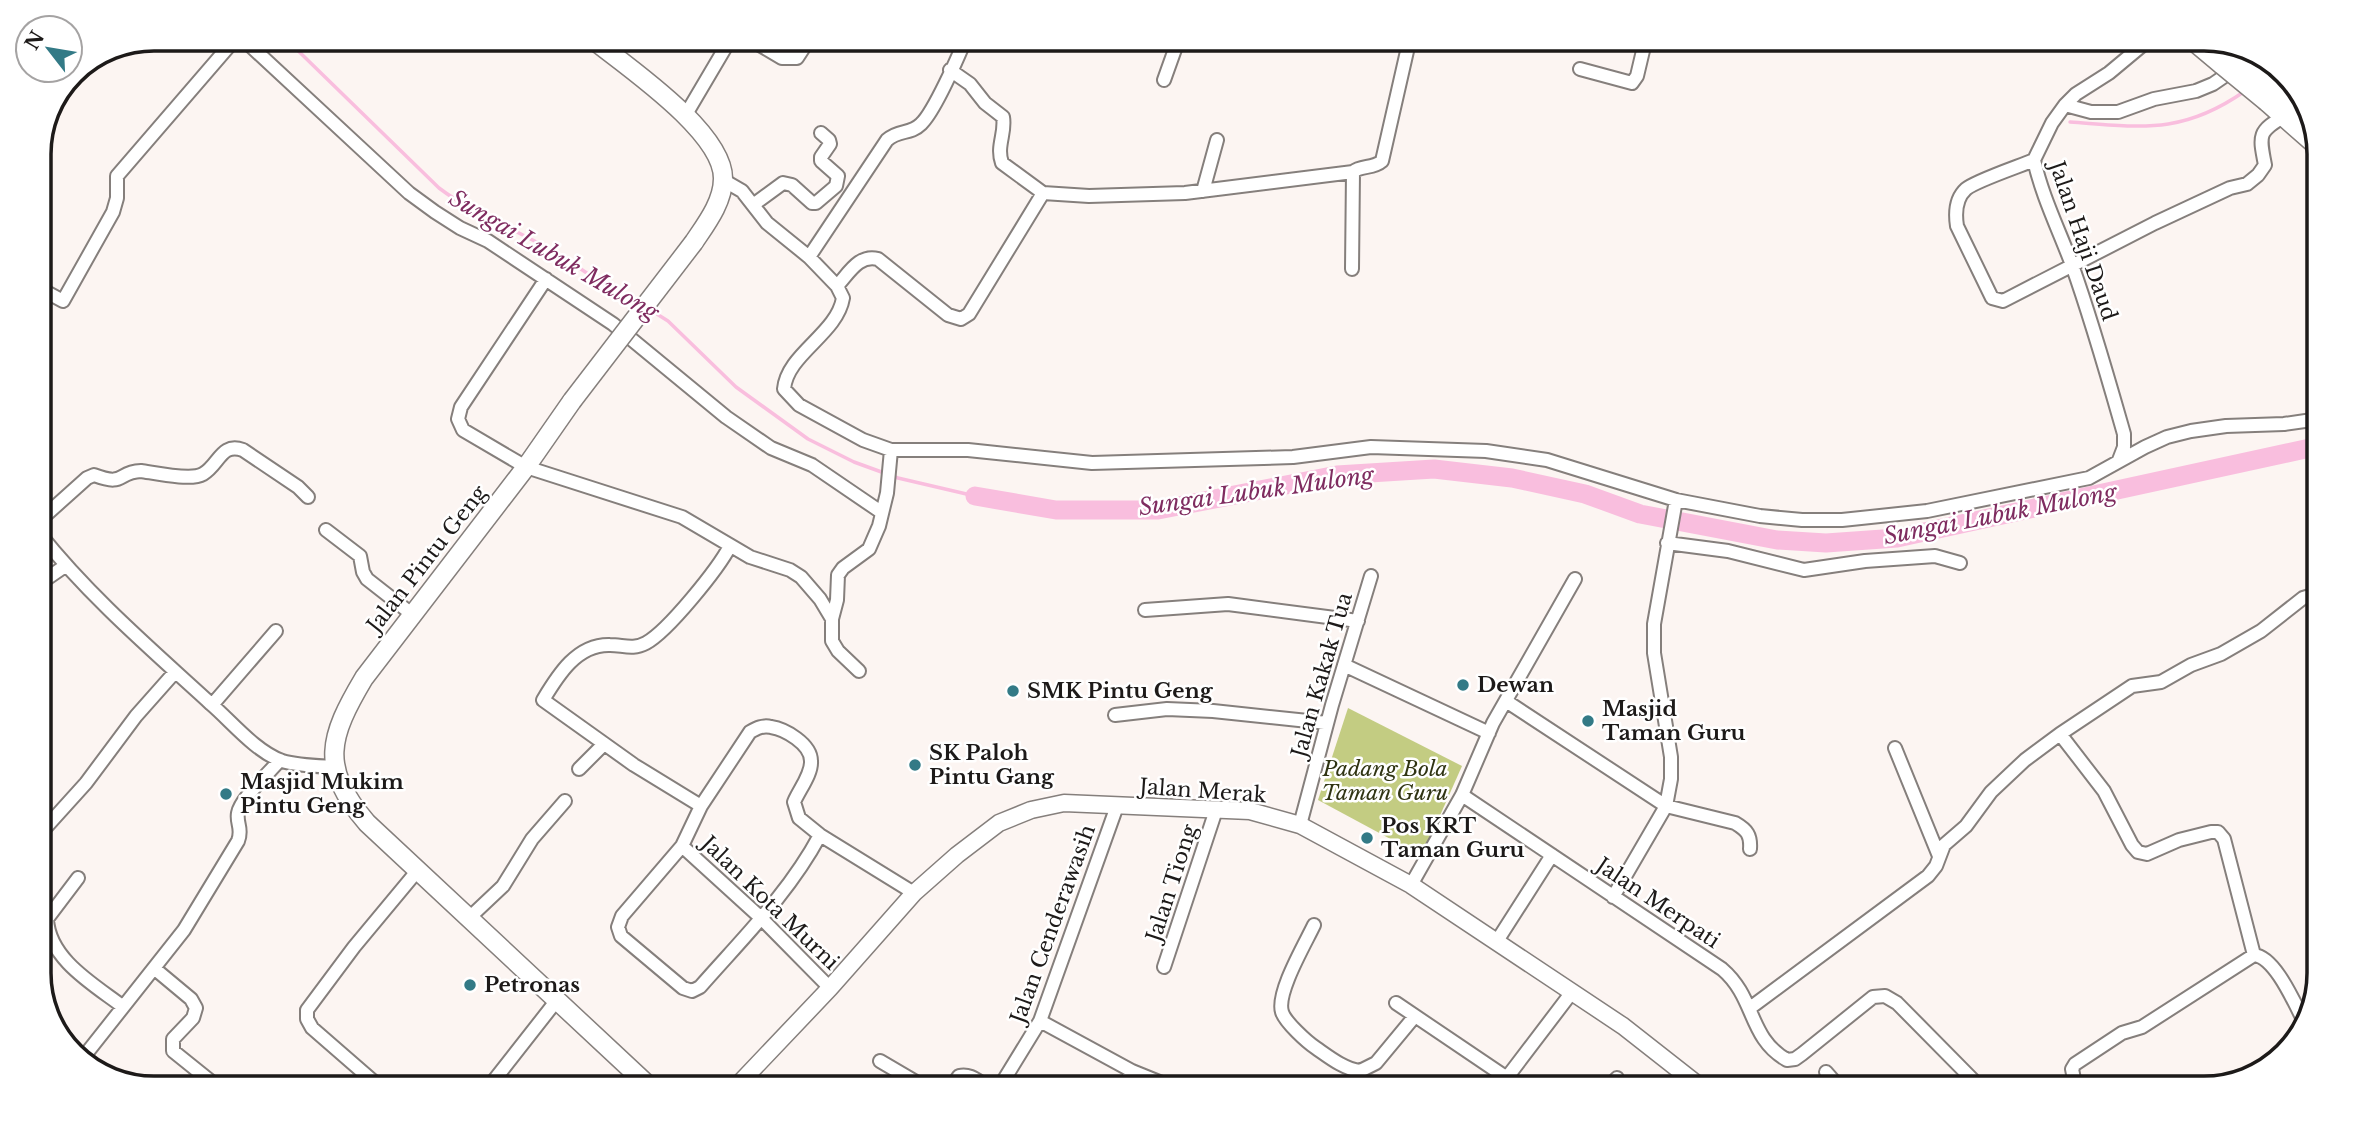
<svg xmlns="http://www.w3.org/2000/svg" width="2358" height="1127" viewBox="0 0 2358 1127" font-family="'Libre Baskerville',serif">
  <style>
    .green { fill: #c3cc82 }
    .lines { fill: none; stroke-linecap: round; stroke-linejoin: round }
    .stream { stroke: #f9bede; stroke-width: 3.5 }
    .river { stroke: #f9bede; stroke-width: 19 }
    .minor-casing { stroke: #857f7c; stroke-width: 16 }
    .tertiary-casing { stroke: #857f7c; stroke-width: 19 }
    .secondary-casing { stroke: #857f7c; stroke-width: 21 }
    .primary-casing { stroke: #857f7c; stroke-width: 24 }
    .minor { stroke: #fff; stroke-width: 12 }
    .tertiary { stroke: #fff; stroke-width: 16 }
    .secondary { stroke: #fff; stroke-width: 18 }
    .primary { stroke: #fff; stroke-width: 21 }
    .secondary-bridge-casing { stroke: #857f7c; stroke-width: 21; stroke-linecap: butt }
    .primary-bridge-casing { stroke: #857f7c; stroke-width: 24; stroke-linecap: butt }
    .secondary-bridge { stroke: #fff; stroke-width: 18 }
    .primary-bridge { stroke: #fff; stroke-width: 21 }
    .poi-dot { fill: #337a86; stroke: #fff; stroke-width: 2.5 }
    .labels { text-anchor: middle; stroke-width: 5; stroke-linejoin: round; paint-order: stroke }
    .street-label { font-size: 21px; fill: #1d1a19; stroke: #fff }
    .poi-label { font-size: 21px; font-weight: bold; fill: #1d1a19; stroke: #fff; text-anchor: start }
    .park-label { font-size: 21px; font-style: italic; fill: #303413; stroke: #fff }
    .water-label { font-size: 23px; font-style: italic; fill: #7f2c60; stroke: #fff }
    .rim { fill: none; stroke: #1d1a19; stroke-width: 3.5 }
  </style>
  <rect width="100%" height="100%" fill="#fcf5f2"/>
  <path class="green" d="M1348 708 1462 766 1422 856 1318 800Z"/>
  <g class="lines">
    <path class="stream" d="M285 38 439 188C476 216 521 231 561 256 587 272 610 291 638 304
      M2070 122C2142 127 2182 135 2245 91
      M649 309 668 321 736 387 808 439 854 462 898 478 975 496"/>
    <path class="river" d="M975 496 1056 510H1158L1337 475 1434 469 1512 478 1585 494 1640 514 1777 540 1826 543 1897 538 2319 446"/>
    <g class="minor-casing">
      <path id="minor" d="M242 38 409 193 435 212 460 228 488 241 613 324 726 417 771 448 812 465 881 512
        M748 38 782 58H797L810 38
        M1580 69 1632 83 1637 76 1646 38
        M950 70 970 84 985 103 1003 117C1006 133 996 146 1002 163L1043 193
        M1164 80 1179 38
        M2065 105 2091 112H2118L2154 99 2196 91 2213 84 2258 53
        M685 116 731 38
        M2034 160C2020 166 1975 181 1966 189 1955 199 1955 213 1957 226L1992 298 2003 301 2155 223 2230 188 2247 184 2258 175 2265 165C2259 135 2258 131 2285 116
        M723 180 742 191 767 223 809 257 837 286 843 298C837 334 787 354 784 389L799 405 863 440 891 450H968L1092 463 1293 457 1371 447 1486 451 1547 460 1676 500
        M1203 191 1217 140
        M753 205 783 183 792 185 812 203H816L836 186 838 176 821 161V157L830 144 829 140 821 133
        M809 257 887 140C899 129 910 135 921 124 934 112 958 57 966 38
        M1352 269 1353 172C1361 165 1373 169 1382 161L1410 38
        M546 279 461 407 458 419 463 430 526 467 682 517 750 557 790 570 801 577 820 599 832 619V641L838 651 859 671
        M837 286C849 273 859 254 878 259L948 315 961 319 969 314 1043 193 1089 196 1185 193 1353 172
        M39 288 63 301 113 212 117 198V176L236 38
        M2119 460 2124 447V434C2108 378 2092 321 2072 265 2059 230 2042 196 2034 160L2052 123 2065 105 2076 94 2109 73 2151 38
        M39 521 87 478 94 475C126 487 116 472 141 471 155 473 191 481 203 474 219 465 221 442 243 450L298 487 308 497
        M326 530 360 556 363 572 367 579 413 615
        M39 533C89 596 152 650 211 704 232 722 255 751 282 761 299 766 318 766 335 767
        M1667 543 1728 551 1804 570 1865 561 1935 556 1960 563
        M39 584 65 566
        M1145 610 1228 604 1358 621
        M832 619 837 600 838 575 843 568 869 549 879 526 887 493 891 450
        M1344 665 1489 733
        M1506 701 1666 806 1735 823C1747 830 1751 835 1750 849
        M212 705 276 631
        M1115 715 1167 709 1213 711 1327 723
        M2060 734 2104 791 2132 845 2138 852 2147 854 2179 840 2211 832H2218L2224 839 2254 955C2276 957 2296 1007 2306 1025
        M1895 748 1939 856
        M579 769 604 744
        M1462 795 1722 969C1756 998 1748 1038 1787 1060L1795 1059 1802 1054 1873 997 1885 996 1897 1003 1981 1088
        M701 806 634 765 543 700C558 675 577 644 610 645 623 645 633 650 646 643 668 631 718 569 730 546
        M1300 825 1332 705 1371 576
        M39 835 86 783 136 716 175 672
        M820 835C789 893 743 938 700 987L692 991 683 988 621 936 618 927 622 916 682 846 701 806 750 732C757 728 763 725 771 727 785 729 811 744 811 761 812 774 799 790 794 802L799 818 820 835 914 893
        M682 846 760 917 830 988
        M78 878 47 919C49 959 93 984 122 1006
        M1411 885 1462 795 1493 723 1575 579
        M1613 897 1666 806 1671 779V757L1654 653V624L1676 500 1760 516 1802 520H1842L1927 511 2089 478 2145 447 2167 437 2191 431 2226 426 2284 424 2319 419
        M468 919 503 886 532 839 565 801
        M1314 925C1305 944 1276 993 1282 1012 1285 1022 1307 1042 1316 1048 1329 1057 1344 1069 1360 1071L1376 1063 1415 1016
        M1497 941 1552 855
        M1164 967 1216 810
        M155 969 191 999 196 1008 193 1018 173 1039V1051L219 1088
        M1396 1003 1507 1078
        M1750 1008 1928 876 1936 866 1944 845 1966 826 1991 792 2025 760 2060 734 2132 686 2161 682 2191 665 2221 654 2261 631 2303 598 2313 595 2319 596
        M1040 1021 1132 1071 1174 1088
        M82 1059 184 930 238 841C243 828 236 824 238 813 240 799 270 772 280 760
        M880 1061 926 1088
        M1826 1072 1840 1088
        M381 1088 312 1028 307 1019V1010L354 947 418 870
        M488 1088 557 1000
        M951 1088 959 1076C972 1073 979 1083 990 1088
        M999 1088 1040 1021 1117 806
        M1122 1088 1132 1071
        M1499 1088 1572 992
        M1608 1088 1617 1078
        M2068 1088 2074 1079 2072 1069 2075 1064 2122 1033 2142 1027 2254 955"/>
    </g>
    <g class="tertiary-casing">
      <path id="tertiary" d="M735 1088 830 988 914 893 957 855 999 823 1031 810 1064 803 1250 811 1300 825 1411 885 1623 1026 1702 1088"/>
    </g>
    <g class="secondary-casing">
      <path id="secondary" d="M591 38C626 66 724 132 723 179 723 202 706 224 694 242
        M572 401 526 467 364 678C329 737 319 767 367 823L651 1088"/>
    </g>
    <g class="primary-casing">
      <path id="primary" d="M2192 38 2223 64
        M2277 88 2309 116
        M2268 101 2319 146"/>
    </g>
    <use href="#minor" class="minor"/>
    <use href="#tertiary" class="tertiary"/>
    <use href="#secondary" class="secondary"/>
    <use href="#primary" class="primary"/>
    <g class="secondary-bridge-casing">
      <path id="secondary-bridge" d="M572 401 694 242"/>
    </g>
    <g class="primary-bridge-casing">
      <path id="primary-bridge" d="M2234 53 2277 88
        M2223 64 2268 101"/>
    </g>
    <use href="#secondary-bridge" class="secondary-bridge"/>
    <use href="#primary-bridge" class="primary-bridge"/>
  </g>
  <g class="poi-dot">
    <circle cx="1463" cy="685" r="7"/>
    <circle cx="1013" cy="691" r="7"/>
    <circle cx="1588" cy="721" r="7"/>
    <circle cx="915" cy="765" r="7"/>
    <circle cx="226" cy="794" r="7"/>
    <circle cx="1367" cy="838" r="7"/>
    <circle cx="470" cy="985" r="7"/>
  </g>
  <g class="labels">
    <g class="street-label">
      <text transform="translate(2083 241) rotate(71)" y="7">Jalan Haji Daud</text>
      <text transform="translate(427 559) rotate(-52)" y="7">Jalan Pintu Geng</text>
      <text transform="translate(1322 675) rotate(-74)" y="7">Jalan Kakak Tua</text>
      <text transform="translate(1203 791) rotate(4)" y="7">Jalan Merak</text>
      <text transform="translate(1172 883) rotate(-72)" y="7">Jalan Tiong</text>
      <text transform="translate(770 903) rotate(44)" y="7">Jalan Kota Murni</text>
      <text transform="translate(1658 903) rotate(34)" y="7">Jalan Merpati</text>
      <text transform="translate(1053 924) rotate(-70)" y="7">Jalan Cenderawasih</text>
    </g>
    <g class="poi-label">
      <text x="1477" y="692">Dewan</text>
      <text x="1027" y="698">SMK Pintu Geng</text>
      <text x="1602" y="716">Masjid<tspan x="1602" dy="24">Taman Guru</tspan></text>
      <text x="929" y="760">SK Paloh<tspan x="929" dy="24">Pintu Gang</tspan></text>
      <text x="240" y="789">Masjid Mukim<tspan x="240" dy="24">Pintu Geng</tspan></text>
      <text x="1381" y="833">Pos KRT<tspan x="1381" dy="24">Taman Guru</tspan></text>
      <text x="484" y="992">Petronas</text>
    </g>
    <g class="park-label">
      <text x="1385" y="776">Padang Bola<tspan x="1385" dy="24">Taman Guru</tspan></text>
    </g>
    <g class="water-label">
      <text transform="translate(554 255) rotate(30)" y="8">Sungai Lubuk Mulong</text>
      <text transform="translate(1256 491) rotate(-8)" y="8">Sungai Lubuk Mulong</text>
      <text transform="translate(2000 514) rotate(-11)" y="8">Sungai Lubuk Mulong</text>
    </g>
  </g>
  <path d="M0 0H2358V1127H0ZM154 51H2204A103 103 0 0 1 2307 154V973A103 103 0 0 1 2204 1076H154A103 103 0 0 1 51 973V154A103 103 0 0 1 154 51Z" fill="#fff" fill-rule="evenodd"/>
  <path class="rim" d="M154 51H2204A103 103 0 0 1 2307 154V973A103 103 0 0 1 2204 1076H154A103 103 0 0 1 51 973V154A103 103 0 0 1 154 51Z"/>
  <g transform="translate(49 49) rotate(301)"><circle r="33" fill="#ffffff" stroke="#a5a3a3" stroke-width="2"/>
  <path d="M0-5L12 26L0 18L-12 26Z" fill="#337a86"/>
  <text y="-10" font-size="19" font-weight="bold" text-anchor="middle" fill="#1d1a19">N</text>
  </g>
</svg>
